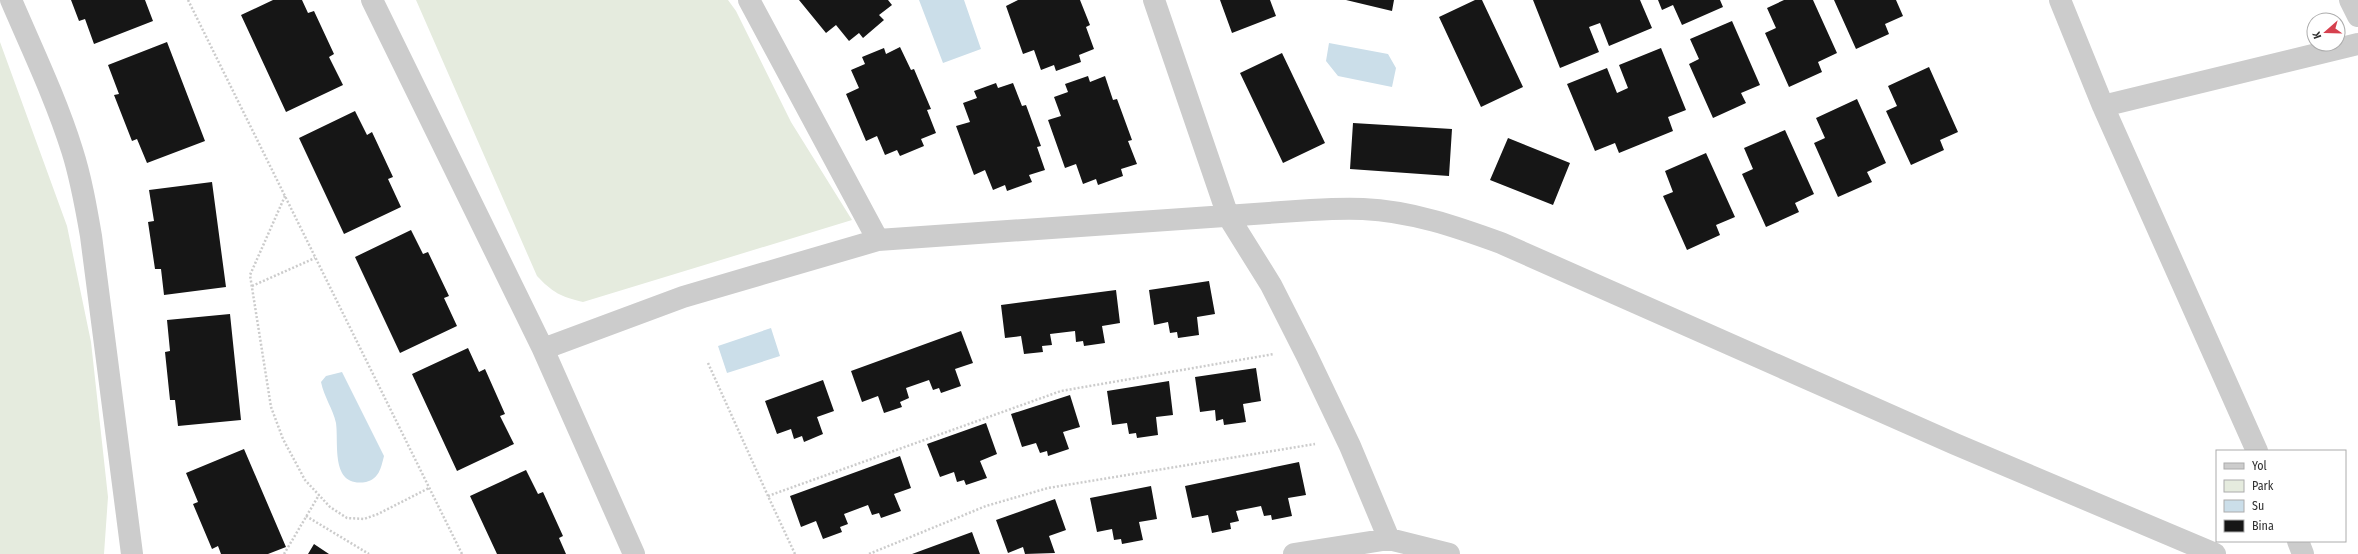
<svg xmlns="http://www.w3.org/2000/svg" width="2358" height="554" viewBox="0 0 2358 554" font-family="'Fira Sans Condensed',sans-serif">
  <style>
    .green { fill: #e5ebde }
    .water { fill: #cbdee9 }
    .building { fill: #161616 }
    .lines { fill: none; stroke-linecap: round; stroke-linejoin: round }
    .path { stroke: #ccc; stroke-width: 2.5; stroke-dasharray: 2 2; stroke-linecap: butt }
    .minor { stroke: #ccc; stroke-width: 22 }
  </style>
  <rect width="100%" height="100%" fill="#fff"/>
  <path class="green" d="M416 0H728L736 11 791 122 852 220 583 302C561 297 552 292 537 276Z
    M0 42 67 226 91 342 108 497 104 554H0Z"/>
  <path class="water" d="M919 0H964L981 49 943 63Z
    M1329 43 1388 54 1396 68 1392 87 1338 76 1326 61Z
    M771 328 780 356 727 373 718 346Z
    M342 372 384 456C381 468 379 479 366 482 330 488 339 444 336 423 333 409 324 397 321 382L326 376Z"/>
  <path class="building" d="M71 0H145L153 21 94 44 85 19 79 21Z
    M273 0H302L308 13 314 11 334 54 329 57 343 85 286 112 241 15Z
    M799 0H888L892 5 879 15 884 20 863 38 859 33 849 41 836 25 826 33Z
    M1018 0H1080L1090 25 1086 27 1094 49 1079 55 1081 62 1056 71 1054 65 1041 70 1034 50 1023 54 1006 6Z
    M1220 0H1270L1276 16 1232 33Z
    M1346 0H1394L1392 11Z
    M1475 0H1482L1523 87 1481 107 1439 17Z
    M1533 0H1640L1652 28 1609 46 1600 23 1589 27 1599 52 1560 68Z
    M1658 0H1720L1723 7 1682 25 1673 5 1662 10Z
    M1784 0H1813L1837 53 1818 62 1822 72 1789 87 1765 33 1776 28 1767 8Z
    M1834 0H1896L1903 16 1885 24 1889 34 1856 49Z
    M1732 21 1760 85 1741 93 1746 103 1713 118 1689 64 1699 59 1690 39Z
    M167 42 205 141 147 163 137 139 132 141 114 95 119 94 108 65Z
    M900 47 911 70 914 69 931 109 927 110 936 133 921 139 924 146 900 156 897 150 885 155 877 136 866 141 846 94 859 88 851 70 865 64 862 57 884 48 886 54Z
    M1661 48 1686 110 1668 117 1673 131 1619 153 1615 143 1595 151 1567 84 1607 68 1617 93 1628 88 1619 65Z
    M1282 53 1325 143 1283 163 1240 73Z
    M1929 67 1958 132 1940 140 1944 150 1911 165 1886 111 1897 106 1888 86Z
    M1088 76 1090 82 1105 76 1113 100 1117 99 1132 140 1128 141 1137 164 1121 169 1123 176 1098 185 1096 179 1083 184 1076 164 1065 168 1048 120 1061 116 1054 97 1068 92 1065 84Z
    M996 83 998 88 1013 83 1022 106 1026 105 1041 146 1037 147 1045 170 1029 175 1032 182 1007 191 1005 185 993 190 985 170 974 175 956 126 970 122 963 103 977 98 974 91Z
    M1857 99 1886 163 1867 172 1872 182 1838 197 1814 143 1825 138 1816 118Z
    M355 111 367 135 372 132 393 177 388 179 401 207 344 234 299 138Z
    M1353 123 1452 129 1449 176 1350 169Z
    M1785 130 1814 194 1795 203 1799 212 1766 227 1742 174 1753 169 1744 148Z
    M1508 138 1570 163 1553 205 1490 180Z
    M1706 153 1735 217 1716 225 1720 235 1687 250 1663 196 1673 192 1665 171Z
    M212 182 226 287 164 295 161 269H155L148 222 154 221 149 190Z
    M411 230 423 254 428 252 449 296 444 298 457 326 400 353 355 257Z
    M1209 281 1215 314 1197 317 1199 335 1178 338 1177 332 1170 333 1168 322 1154 325 1149 290Z
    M1116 290 1120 323 1102 326 1105 343 1084 346 1083 341 1076 342 1075 331 1050 334 1052 345 1042 346 1043 352 1024 354 1021 336 1005 338 1001 305Z
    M230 314 241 420 178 426 175 400H170L165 352 170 351 167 320Z
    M961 331 973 363 955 369 961 386 941 393 939 388 933 390 929 380 906 388 909 398 900 402 902 407 884 413 878 396 862 402 851 371Z
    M468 348 479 372 485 369 505 414 500 416 514 444 457 471 412 374Z
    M1256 368 1261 401 1243 404 1246 422 1224 425 1223 419 1216 421 1215 410 1200 412 1195 377Z
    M823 380 834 411 817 417 823 434 804 442 802 436 794 439 791 429 777 434 765 401Z
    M1169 381 1173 415 1156 417 1158 435 1137 438 1136 433 1129 434 1127 423 1112 425 1107 391Z
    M1070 395 1080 427 1063 432 1069 449 1048 456 1047 451 1040 453 1036 443 1022 447 1011 414Z
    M986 423 997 454 980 461 987 478 966 485 964 480 957 482 954 472 940 477 927 444Z
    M244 449 286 547 268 554H221L218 546 212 549 193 504 198 502 186 473Z
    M900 456 911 488 894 494 901 511 881 518 879 513 872 515 868 505 844 514 848 524 840 527 842 532 823 539 816 521 801 527 790 496Z
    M1299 462 1306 495 1288 498 1292 516 1272 520 1271 515 1264 516 1261 506 1236 511 1239 521 1230 523 1231 529 1212 533 1208 515 1192 518 1185 486Z
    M526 470 538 494 543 492 563 536 559 538 566 554H497L470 496Z
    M1151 486 1157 519 1139 522 1143 540 1122 544 1121 539 1114 540 1112 529 1097 532 1090 498Z
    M1055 499 1066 530 1049 536 1055 553 1025 554 1023 547 1008 553 996 520Z
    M972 532 980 554H912Z
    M314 544 329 554H308Z"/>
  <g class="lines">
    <path class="path" d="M188 0 462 554
      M285 196 250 275 271 407 283 439 305 480 330 507 347 518 364 519 378 514 429 488
      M252 286 315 258
      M708 363 768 496
      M306 516 369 554
      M284 554 319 495
      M795 554 768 496 1061 391 1274 354
      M869 554 986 506 1048 488 1315 444"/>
    <path class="minor" d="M11 0C32 49 56 99 72 150 81 178 86 207 91 236L132 554
      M372 0 543 349
      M749 0 878 240
      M1154 0 1228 216 1271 285 1307 356 1350 446 1389 539 1449 554
      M2060 0 2103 106 2257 451
      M2350 0 2358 16
      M2103 106 2358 44
      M2298 541 2303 554
      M634 554 543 349 683 297 878 240 1311 210C1328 209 1346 208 1363 209 1411 211 1457 227 1501 243L1955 444 2215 554
      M1294 554 1389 539"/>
  </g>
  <rect x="2216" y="450" width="130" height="92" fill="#ffffff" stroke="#acacac"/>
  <rect x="2224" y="463" width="20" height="6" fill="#cccccc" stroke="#acacac"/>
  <text x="2252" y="470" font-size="12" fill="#2f2f2f">Yol</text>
  <rect x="2224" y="480" width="20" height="12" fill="#e5ebde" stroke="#acacac"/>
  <text x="2252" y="490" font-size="12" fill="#2f2f2f">Park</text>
  <rect x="2224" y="500" width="20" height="12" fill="#cbdee9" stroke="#acacac"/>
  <text x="2252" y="510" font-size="12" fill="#2f2f2f">Su</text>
  <rect x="2224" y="520" width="20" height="12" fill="#161616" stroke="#acacac"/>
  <text x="2252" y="530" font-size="12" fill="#2f2f2f">Bina</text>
  <g transform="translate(2326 32) rotate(250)"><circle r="19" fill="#ffffff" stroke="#acacac"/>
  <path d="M0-3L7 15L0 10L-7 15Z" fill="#d6404e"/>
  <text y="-6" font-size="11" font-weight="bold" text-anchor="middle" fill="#2f2f2f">K</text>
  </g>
</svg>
